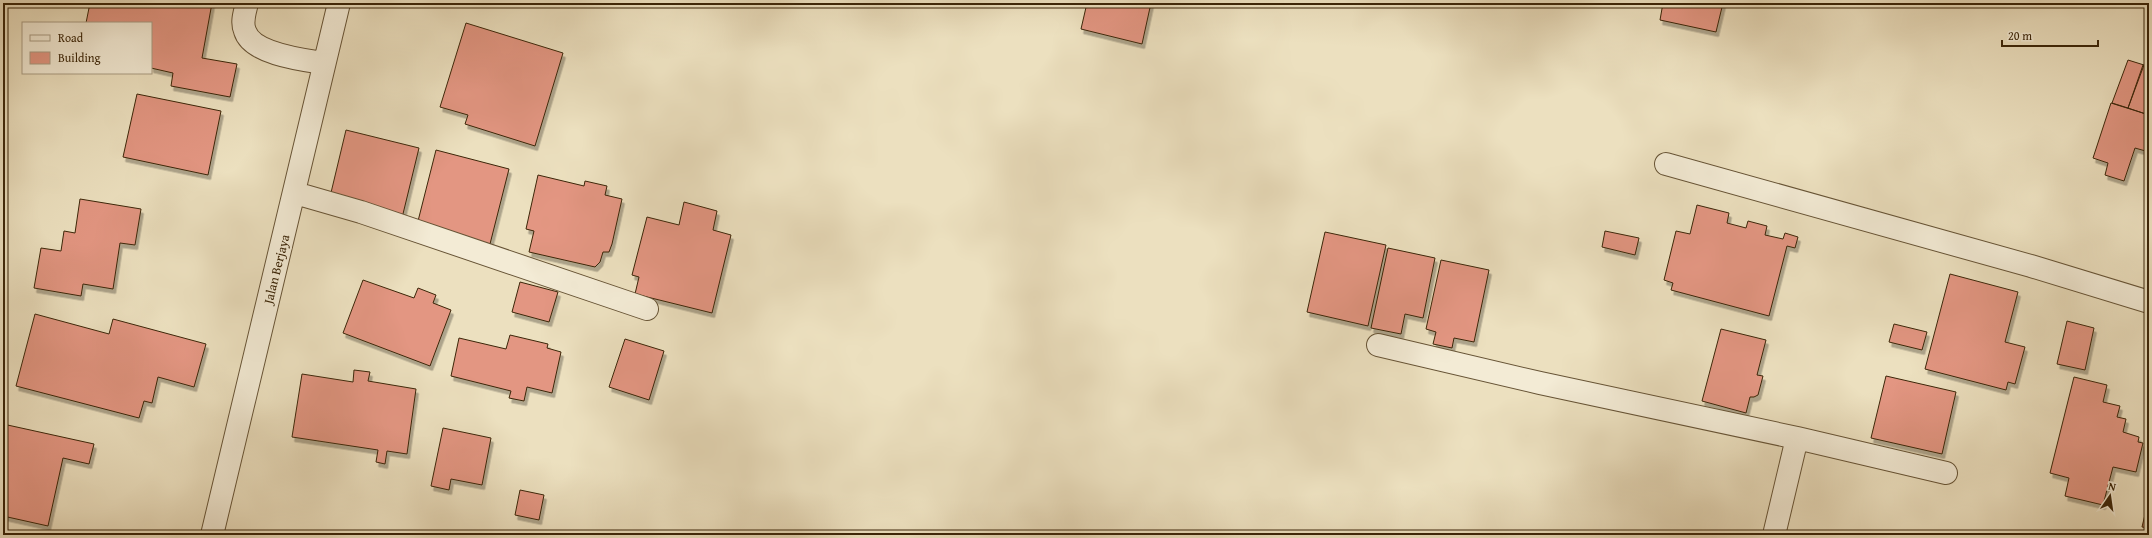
<svg xmlns="http://www.w3.org/2000/svg" width="2152" height="538" viewBox="0 0 2152 538" font-family="'Gentium Book Plus',serif">
  <style>
    .building { fill: #e39682; stroke: #3b2508; filter: url(#shadow) }
    .lines { fill: none; stroke-linecap: round; stroke-linejoin: round }
    .minor-casing { stroke: #675436; stroke-width: 24 }
    .minor { stroke: #f3ebd5; stroke-width: 22 }
    .labels { text-anchor: middle; stroke-width: 4; stroke-linejoin: round; paint-order: stroke }
    .street-label { font-size: 13px; fill: #3b2508; stroke: #f3ebd5 }
  </style>
  <defs>
    <filter id="shadow"><feDropShadow dx="2.5" dy="4.5" stdDeviation="0" flood-color="#0004"/></filter>
  </defs>
  <rect width="100%" height="100%" fill="#ece0bf"/>
  <filter id="stains"><feTurbulence type="fractalNoise" baseFrequency=".005" numOctaves="4"/><feColorMatrix values="0 0 0 0 .2 0 0 0 0 .09 0 0 0 0 .02 0 0 0 .5 -.17"/></filter>
  <radialGradient id="worn" r=".72"><stop offset=".6" stop-color="#630" stop-opacity="0"/><stop offset="1" stop-color="#630" stop-opacity=".3"/></radialGradient>
  <path class="building" d="M90 3H212L202 58 237 64 230 97 171 86 173 73 151 68V23H86Z
    M1087 3H1151L1142 44 1081 29Z
    M1663 3H1723L1716 32 1660 20Z
    M466 23 563 53 535 146 465 124 468 115 440 107Z
    M2128 60 2144 65 2128 108 2112 103Z
    M2143 65 2149 67V115L2128 108Z
    M137 94 221 111 208 175 123 157Z
    M2111 103 2149 115V152L2135 148 2124 181 2105 175 2108 163 2093 158Z
    M346 130 419 148 402 218 329 201Z
    M436 150 509 169 490 244 417 225Z
    M538 175 584 186 585 181 607 186 605 195 622 199 612 244 609 252H603L600 262 595 267 529 252 534 231 526 229Z
    M80 199 141 209 135 245 120 243 113 289 83 284 81 296 34 288 41 248 61 251 64 231 75 233Z
    M684 202 717 211 713 230 731 235 712 313 635 294 639 277 632 275 647 217 679 225Z
    M1697 205 1729 213 1727 223 1746 228 1748 221 1767 226 1765 235 1783 239 1785 233 1798 237 1795 248 1787 246 1769 316 1671 290 1673 283 1664 280 1676 231 1690 234Z
    M1605 231 1639 238 1635 255 1602 247Z
    M1325 232 1386 245 1368 326 1307 312Z
    M1388 248 1435 258 1423 318 1405 314 1401 334 1371 328Z
    M1441 260 1489 270 1474 342 1454 338 1452 348 1433 344 1436 332 1426 329Z
    M1950 274 2018 292 2005 342 2025 347 2015 384 2008 382 2006 390 1925 369Z
    M363 280 414 298 418 288 436 295 433 303 451 310 430 366 343 333Z
    M520 282 558 292 549 322 512 312Z
    M35 314 109 334 113 319 206 344 194 387 158 377 152 403 144 401 139 418 16 386Z
    M2067 321 2094 328 2085 370 2057 364Z
    M1894 324 1927 332 1922 350 1889 342Z
    M1721 329 1766 340 1757 375 1763 376 1758 395 1754 397H1750L1746 413 1702 401Z
    M510 335 548 344 547 348 561 352 552 393 527 387 524 401 509 398 511 391 451 376 459 338 506 349Z
    M625 339 664 351 649 400 609 387Z
    M354 370 370 372 368 381 416 389 407 454 387 451 385 464 376 462 378 450 292 437 302 374 353 382Z
    M1886 376 1956 392 1942 454 1871 438Z
    M2074 377 2107 385 2103 402 2120 406 2117 417 2126 419 2123 432 2139 437 2138 442 2143 443 2136 472 2113 467 2103 505 2065 496 2069 478 2050 473Z
    M3 424 94 444 89 464 63 458 48 526 3 516Z
    M443 428 491 438 482 485 451 479 449 490 431 486Z
    M520 490 544 495 539 520 515 515Z
    M2149 498V528L2142 527Z"/>
  <g class="lines">
    <g class="minor-casing">
      <path id="minor" d="M247 3C245 12 241 22 245 31 252 54 303 60 323 63
        M1666 164 2031 266 2149 302
        M295 193 361 212 647 309
        M1378 345 1540 383 1797 438 1774 535
        M1797 438 1946 473
        M212 535 339 3"/>
    </g>
    <use href="#minor" class="minor"/>
  </g>
  <g class="labels">
    <g class="street-label">
      <text transform="translate(276 269) rotate(-76)" y="5">Jalan Berjaya</text>
    </g>
  </g>
  <rect width="2152" height="538" fill="none" stroke="#ece0bf" stroke-width="16"/>
  <rect x="4" y="4" width="2144" height="530" fill="none" stroke="#3b2508" stroke-width="2"/>
  <rect x="8" y="8" width="2136" height="522" fill="none" stroke="#3b2508"/>
  <rect x="22" y="22" width="130" height="52" fill="#f3ebd5" stroke="#a99c83"/>
  <rect x="30" y="35" width="20" height="6" fill="#f3ebd5" stroke="#a99c83"/>
  <text x="58" y="42" font-size="12" fill="#3b2508">Road</text>
  <rect x="30" y="52" width="20" height="12" fill="#e39682" stroke="#a99c83"/>
  <text x="58" y="62" font-size="12" fill="#3b2508">Building</text>
  <g transform="translate(2110 496) rotate(13)" stroke="#f3ebd5" stroke-width="3" paint-order="stroke">
  <path d="M0-3L7 15L0 10L-7 15Z" fill="#3b2508"/>
  <text y="-6" font-size="11" font-weight="bold" text-anchor="middle" fill="#3b2508">N</text>
  </g>
  <path d="M2002 40v6h96v-6" fill="none" stroke="#3b2508" stroke-width="2"/>
  <text x="2008" y="40" font-size="12" fill="#3b2508" stroke="#f3ebd5" stroke-width="3" paint-order="stroke">20 m</text>
  <rect width="100%" height="100%" filter="url(#stains)"/>
  <rect width="100%" height="100%" fill="url(#worn)"/>
</svg>
